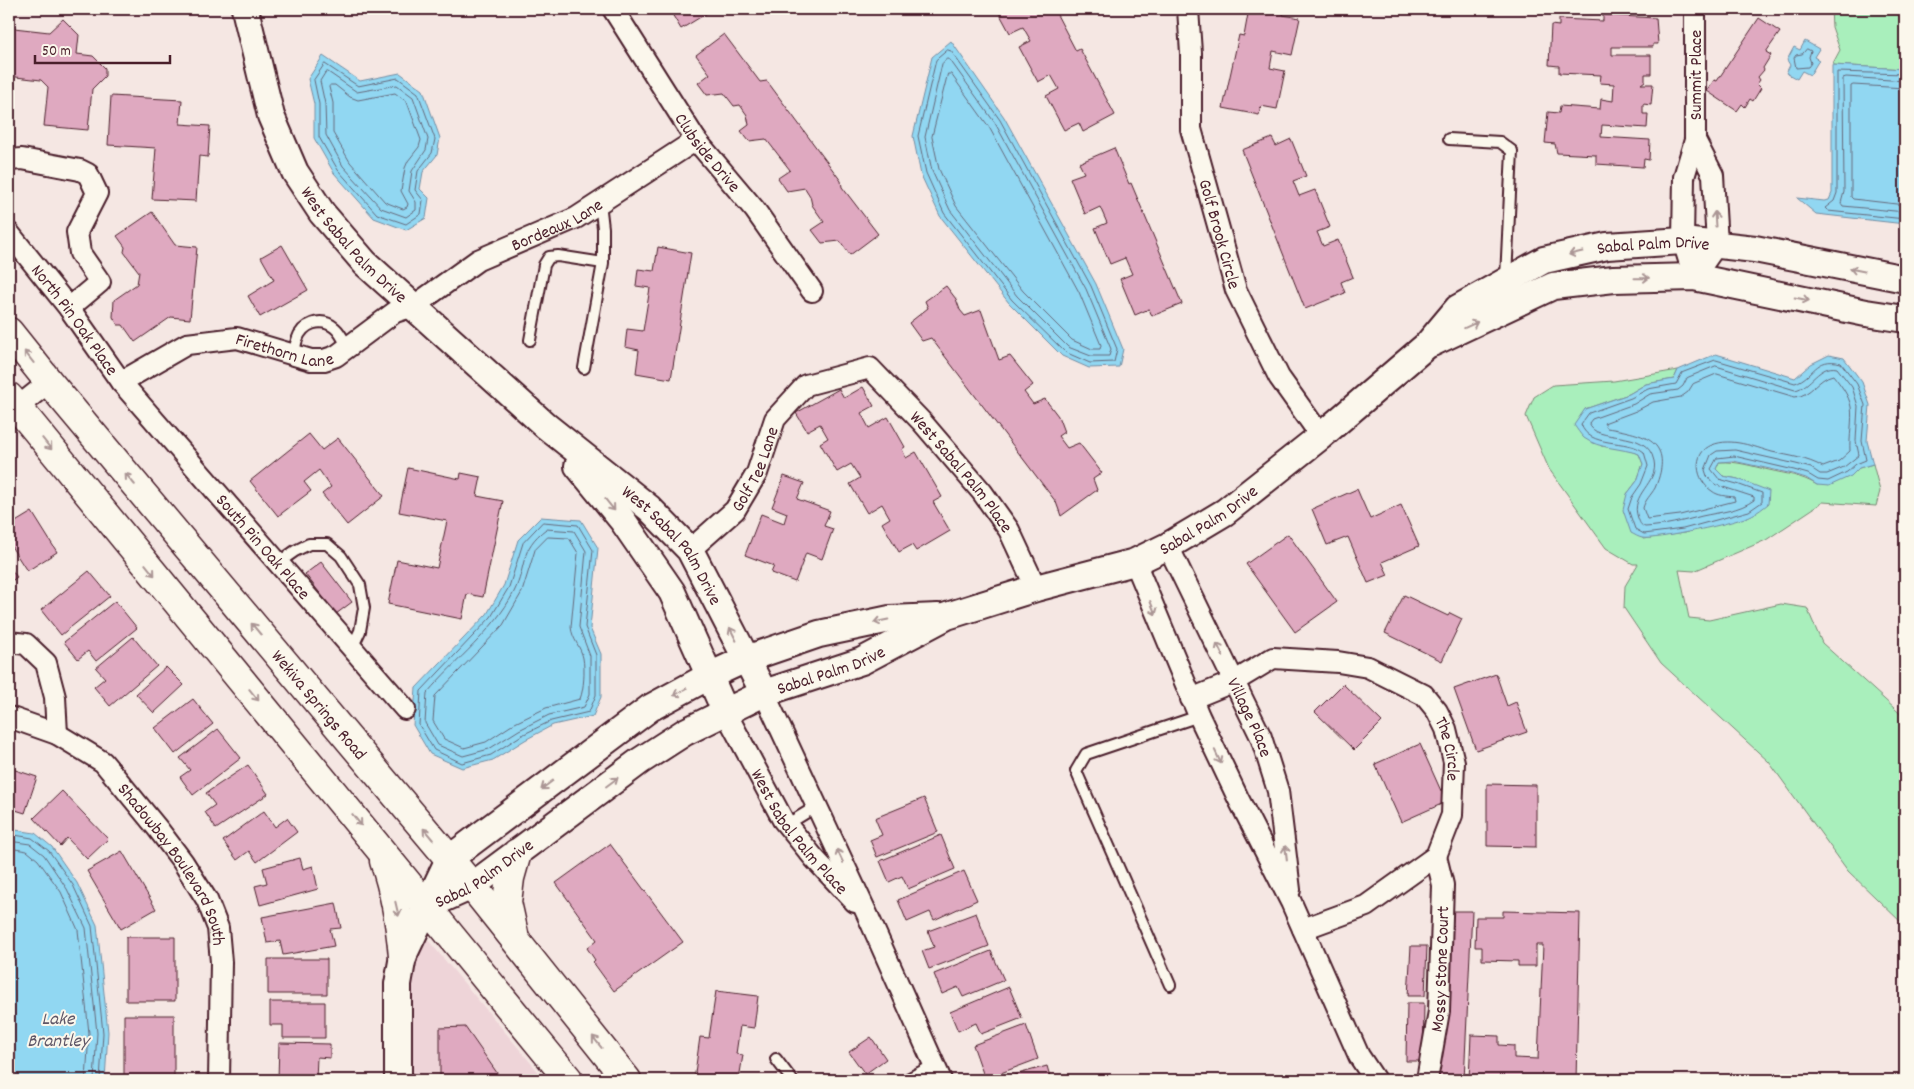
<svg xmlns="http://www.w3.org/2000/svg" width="1914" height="1089" viewBox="0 0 1914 1089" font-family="Dekko,sans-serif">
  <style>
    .built { fill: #eed4d8 }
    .green { fill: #a9efbc; stroke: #7a8774 }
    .water { fill: #91d7f2; stroke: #758da2 }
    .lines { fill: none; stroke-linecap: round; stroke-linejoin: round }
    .shore { stroke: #66697b; stroke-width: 1 }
    .building { fill: #dfa9c0; stroke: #4a1f2b }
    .service-casing { stroke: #4a1f2b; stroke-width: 14 }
    .minor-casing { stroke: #4a1f2b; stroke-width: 24 }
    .tertiary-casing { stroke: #4a1f2b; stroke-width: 30 }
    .secondary-casing { stroke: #4a1f2b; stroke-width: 31 }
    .service { stroke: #fbf7ec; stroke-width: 10 }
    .minor { stroke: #fbf7ec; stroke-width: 20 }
    .tertiary { stroke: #fbf7ec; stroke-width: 26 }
    .secondary { stroke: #fbf7ec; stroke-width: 28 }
    .oneway { stroke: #ab9695 }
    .labels { text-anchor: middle; stroke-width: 4; stroke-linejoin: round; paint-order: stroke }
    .street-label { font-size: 18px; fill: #4a1f2b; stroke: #fbf7ec }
    .water-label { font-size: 19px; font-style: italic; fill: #5f5667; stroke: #fbf7ec }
  </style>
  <rect width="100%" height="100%" fill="#f5e7e3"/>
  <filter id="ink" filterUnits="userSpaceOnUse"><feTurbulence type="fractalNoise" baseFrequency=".02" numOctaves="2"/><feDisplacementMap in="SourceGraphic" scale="10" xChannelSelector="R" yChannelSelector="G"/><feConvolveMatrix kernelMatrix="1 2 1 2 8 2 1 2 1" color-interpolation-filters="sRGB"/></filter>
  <g filter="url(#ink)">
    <path class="built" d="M423 934 545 1080H407L408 985Z"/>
    <path class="green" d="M1831 9H1905V69L1832 65 1840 50 1832 27Z
      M1678 370 1674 379 1646 384 1629 394 1585 409 1601 446 1624 449 1639 454 1643 464 1637 481 1627 494 1643 539 1684 533 1706 527 1738 479 1723 476 1716 469 1719 462C1737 461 1751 466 1769 470 1786 474 1801 475 1817 485L1850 476 1859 468 1873 464 1880 491 1876 506 1823 502 1766 540 1694 571 1679 570 1689 618 1709 620 1781 604 1807 608 1822 643 1905 718V926L1848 871 1769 762 1661 663 1624 608 1625 586 1638 564H1633L1606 548 1549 469 1526 416 1534 397 1553 385 1614 381Z"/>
    <path class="water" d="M951 41 1004 117 1096 284 1123 349 1119 367 1089 368 1062 356 1009 303 940 216 921 175 913 136 932 57Z
      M1805 41 1819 49 1814 57 1819 60 1810 75 1802 71 1797 79 1786 73 1790 65 1787 60 1794 47 1800 50Z
      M323 56 360 81 400 73 423 90 440 138 437 155 423 172 420 189 429 198 426 218 406 230 374 218 334 173 314 138V104L308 79Z
      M1832 65 1905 69V224L1816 214 1797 198 1824 201 1829 200 1832 193Z
      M1716 354 1795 378 1811 364 1829 355 1844 358 1862 382 1870 405 1867 441 1873 464 1859 468 1851 476 1829 486 1817 485 1806 478 1793 474 1733 461 1719 462 1716 469 1723 476 1738 479 1769 491 1768 504C1763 508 1758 512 1752 515 1740 522 1653 541 1642 538 1638 537 1635 535 1631 533L1623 510 1627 494 1637 481 1643 464 1639 454C1622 448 1599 449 1584 438 1580 434 1577 429 1574 425L1585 409 1629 394 1646 384 1674 379 1678 370Z
      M541 517 581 520 598 548 590 628 601 654V697L593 716 553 725 525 740 493 760 462 768 430 754 413 725 416 688 487 614 504 585 518 540Z
      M9 829 35 833 52 847 77 883 97 925 108 1032 105 1080H9Z"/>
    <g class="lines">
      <path class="shore" d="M1807 49 1811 51 1809 57 1811 63 1808 67 1796 68 1794 58 1796 55 1802 54Z
        M948 50 951 51 1000 120 1091 286 1117 349 1114 362 1090 363 1065 352 1012 300 944 213 926 173 918 136 936 60Z
        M947 59 950 60 995 123 1086 289 1111 349 1109 356H1091L1068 347 1017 296 950 210 932 171 925 137 942 64Z
        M325 64 358 86 398 78 418 93 435 139 432 153 418 171 415 190 423 200 421 214 406 224 377 214 338 170 319 137V104L314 80Z
        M328 72 357 92 397 85 413 97 428 139 426 150 412 171 409 191 416 202V210L406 217 381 208 343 166 326 135 325 104 320 81 325 73Z
        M948 74H951L989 127 1079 292 1101 345 1100 349H1092L1072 340 1023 291 956 206 939 169 932 137Z
        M1905 74 1837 72V193L1834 201 1825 208 1828 211 1905 219
        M1905 81 1846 77 1843 78 1844 192 1841 203 1843 206 1905 212
        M331 85H335L350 97 358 100 395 93 407 102 421 140 419 147 408 161 405 168 401 191 408 204 407 207 403 209 385 202 350 162 333 133V103L329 87Z
        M1905 88 1853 85 1851 86V197L1853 199 1905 205
        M1716 360 1795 383C1814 377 1815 356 1841 363L1857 384 1865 405 1862 441 1866 460 1856 464 1847 472 1828 481 1818 480 1808 474 1794 470 1734 456 1717 458 1711 469 1719 479 1737 484 1762 493V502L1749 511 1683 529 1644 534 1635 529 1628 509 1632 497 1641 484 1648 466 1644 452C1627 438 1589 449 1581 424L1589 413 1631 398 1648 389 1676 384 1682 373Z
        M1716 366 1795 390C1811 387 1819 364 1837 368L1852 387 1858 406 1856 441 1859 455 1844 467 1827 474H1820L1811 468 1796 464 1735 450 1717 451 1711 455 1705 470 1707 476 1714 484 1754 497V500C1739 511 1720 512 1702 516 1683 521 1664 526 1645 527 1640 525 1640 523 1638 518 1629 494 1659 483 1654 461 1647 426 1595 445 1589 423L1592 419 1634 404 1650 394 1678 390 1683 386 1687 378Z
        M1717 374 1795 397C1811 396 1818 378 1833 375 1840 384 1849 395 1851 407 1853 420 1849 437 1850 451L1839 461 1823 467C1807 458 1790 456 1772 452 1754 447 1732 437 1712 445 1691 453 1696 481 1712 491 1718 496 1727 496 1734 497L1735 501 1680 515 1647 519 1643 508C1645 500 1651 495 1655 488 1675 441 1645 434 1607 428L1604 423 1636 411 1653 402 1681 397 1688 392 1693 384Z
        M543 522 578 525 593 550 585 627 596 655V695L589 712 551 721 522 735 491 755 462 763 434 750 419 725 421 691 491 617 509 587 523 543Z
        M546 529 574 531 586 551 579 627 590 656V694L584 707 549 715 519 730 489 749 463 756 438 745 425 723 427 693C456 659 493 632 514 592 527 566 519 549 546 529Z
        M548 537 569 538 578 553 571 627C572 639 581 647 583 658 585 669 584 689 580 699L546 708 515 723 486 742 464 748 444 739 433 721 435 696 503 625 522 592 535 550Z
        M9 834 32 838 49 851 73 885 92 926 103 1033 100 1080
        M9 841 30 844 44 855 67 889 86 928 97 1033 94 1080
        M9 848 27 851 38 860 61 892 78 930 89 1033 86 1080"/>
    </g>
    <path class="building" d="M669 9H711L712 10 681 29Z
      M997 9H1054L1076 51 1080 49 1115 115 1083 132 1079 123 1064 130 1046 96 1059 89 1051 75 1038 82 1019 47 1031 41 1023 27 1010 33Z
      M1245 9H1284L1283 15 1300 18 1292 55 1273 51 1270 68 1285 71 1277 109 1261 106 1259 115 1223 108 1239 35 1244 36 1248 14 1244 13Z
      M1603 15 1656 18 1658 44H1653V47H1612V55H1651V74H1645V81L1641 84H1653L1651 105 1643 104V114H1648L1647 128 1602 125 1601 137 1650 140 1649 160 1644 159 1643 167 1596 164V155L1557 153 1555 144 1545 143 1548 112 1559 113 1560 106 1600 109 1601 99 1613 101 1614 84 1600 83 1601 75 1559 73V66L1549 65 1551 25 1559 26V19L1603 21Z
      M1759 18 1780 32 1766 52 1771 55 1763 68 1764 70 1758 77 1760 80 1757 84 1761 88 1753 101 1750 99 1745 107 1742 104 1737 111 1707 91 1714 80 1717 81Z
      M63 19 79 35 77 54 93 56 105 68V76L92 89 88 130 44 126 48 87 41 80 16 77 12 73 9 76V25L14 28 49 32Z
      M724 34 760 82 767 81 841 181 842 187 878 234 850 255 840 241 822 243 812 230 824 222 812 205 810 196 805 188 787 191 778 178 790 170 766 139 749 141 741 131 749 125 747 115 740 105 734 106 724 93 707 95 698 83 710 74 696 55Z
      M111 96 182 100 180 124 210 126 208 157 199 156 196 201 152 199 156 148 108 145Z
      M1272 138 1276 146 1291 139 1306 176 1293 181 1299 196 1315 190 1330 227 1317 232 1323 246 1338 240 1353 277 1341 282 1345 293 1305 309 1242 150Z
      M1114 148 1129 184 1131 183 1182 304 1152 316 1149 309 1135 315 1120 279 1132 274 1125 258 1110 264 1095 228 1107 223 1100 207 1085 214 1070 178 1084 173 1079 163Z
      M152 212 175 245 197 247 190 319 171 317 135 342 123 325H118L113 317 114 300 137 284 139 272 124 252 125 247 117 236Z
      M282 245 308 290 260 317 248 296 274 280 261 257Z
      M658 247 691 253 671 379 636 373 639 350 625 347 627 329 643 331 650 288 636 286 638 269 654 271Z
      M946 286 956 299 960 310 965 316 981 310 999 360 1010 356 1033 385 1024 392 1033 404 1045 399 1058 416 1064 432 1058 436 1067 448 1079 443 1102 473 1093 479 1097 490 1061 516 1056 502 931 338 922 341 909 323 928 308 925 301Z
      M863 387 874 406 861 413 869 428 888 417 905 447 902 449 906 458 916 452 942 497 933 502 950 531 916 551 912 545 899 552 882 523 890 518 882 504 867 513 850 484 860 478 851 464 837 472 820 443 828 438 820 424 807 431 796 413 839 389 844 398Z
      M309 434 322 450 338 438 384 496 347 525 322 494 331 487 319 470 304 482 311 491 278 516 250 481Z
      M408 468 460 479 461 473 481 477 477 496 503 501 483 597 467 594 462 619 388 604 397 560 437 568 447 521 399 512Z
      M784 476 804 483 797 499 830 511 824 526 833 529 822 559 806 553 795 582 771 573 774 566 745 555 761 514 784 523 787 513 772 507Z
      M1357 489 1370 519 1401 505 1419 546 1382 562 1388 575 1368 583 1348 537 1327 545 1312 509Z
      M32 512 57 552 27 571 9 543V526Z
      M1288 534 1337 602 1295 632 1246 564Z
      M321 562 352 602 336 614 305 574Z
      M9 567 17 577 9 583Z
      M89 571 110 596 61 635 41 610Z
      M1404 595 1448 616 1450 613 1462 619 1442 661 1385 633Z
      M115 601 137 628 96 661 88 651 78 659 64 642Z
      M133 637 157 666 110 706 94 687 105 678 96 668Z
      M166 667 184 685 154 713 136 694Z
      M1496 674 1507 706 1516 702 1527 732 1476 750 1454 689Z
      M1343 684 1382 722 1354 750 1315 712Z
      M193 699 213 724 175 754 155 728Z
      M218 729 241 758 193 795 180 777 190 770 180 758Z
      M1420 744 1446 802 1401 822 1375 764Z
      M248 765 268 794 216 829 205 812 215 805 206 793Z
      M9 768 37 777 25 813 9 808Z
      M1487 784 1536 785V847L1487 846Z
      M62 791 108 839 87 859 67 838 60 846 34 818Z
      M924 798 938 832 877 857 870 840 882 835 875 818Z
      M264 811 275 827 287 818 297 832 257 862 249 851 237 860 223 841Z
      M941 835 955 869 908 889 902 876 889 882 880 861Z
      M610 844 683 942 614 991 593 962 595 960 587 948 597 940 556 883Z
      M122 851 156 909 121 929 87 871Z
      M300 858 303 869 313 866 318 889 260 905 255 886 267 883 263 868Z
      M964 871 977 900 934 920 930 912 907 922 898 900Z
      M336 903 341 928 330 929 334 946 283 955 280 941 267 943 262 917Z
      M1449 911H1472L1464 1080H1438L1442 996Z
      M1503 911 1580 913 1576 1080H1469L1471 1035 1499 1036V1045L1514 1046V1058L1538 1059 1543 945H1536V966H1518V961L1482 960V947H1475L1476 917H1503Z
      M976 913 989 946 929 969 922 951 934 947 928 931Z
      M126 937H175V1001H126Z
      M1411 946H1427L1425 996H1408Z
      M991 951 1004 980 963 997 958 987 942 994 934 974Z
      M268 959H327V994H268Z
      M1009 987 1022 1018 981 1034 976 1023 958 1031 950 1012Z
      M716 991 758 996 754 1028 740 1026 736 1054 743 1055 739 1079 727 1078V1080H694L700 1037 709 1038Z
      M270 1002H325V1038H283V1025H270Z
      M1407 1003H1424L1423 1061H1406Z
      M124 1015H174V1077H124Z
      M1026 1025 1038 1059 985 1079 973 1045Z
      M465 1027 502 1080H440V1028Z
      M871 1037 886 1059 865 1074 849 1052Z
      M279 1043 330 1044V1058L317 1057 316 1080H278Z
      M1047 1066 1051 1080H996Z"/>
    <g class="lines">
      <g class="service-casing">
        <path id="service" d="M1449 139 1500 142 1512 151 1506 278
          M530 340 544 265 549 257 558 256 603 263
          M294 356C295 351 295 345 297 340 302 324 321 316 335 328 341 333 344 341 348 348
          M584 368 603 263V228L600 202
          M278 563 295 551 309 544H327L341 556 360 585 364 608 360 631 352 648
          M786 825 817 806
          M1170 985 1076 771 1086 754 1199 716
          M776 1059 792 1080
          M906 1080 934 1065"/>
      </g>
      <g class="minor-casing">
        <g id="minor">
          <path id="s1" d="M613 9 696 140 755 210 812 291"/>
          <path id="s2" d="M1188 9 1191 53V129L1236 290 1279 377 1321 436"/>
          <path d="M9 160 22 159 80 170 88 174 97 193 77 232 80 253 100 282 69 308"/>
          <path id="s3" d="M9 233 69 308 121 382 405 709"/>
          <path d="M1694 277 1683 241 1684 177 1695 140V9"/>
          <path d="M1694 277 1717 244 1713 175 1695 140"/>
          <path id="s4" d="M121 382 187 344 237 338 311 360H324L336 356 395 312 414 306 478 260 576 218 696 140"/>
          <path d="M9 414 49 382"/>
          <path id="s5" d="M1168 546 1261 737 1278 791 1290 890"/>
          <path id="s6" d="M690 550 735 510 757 473 775 419 806 385 870 368 922 422 982 492 1009 530 1036 588"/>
          <path d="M1135 562 1199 716 1238 798 1291 902 1359 1056 1375 1080"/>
          <path d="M9 642 26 644 46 663 55 697 57 734"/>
          <path d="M764 693 868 916 941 1080"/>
          <path id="s7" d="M1191 699 1235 681 1273 658 1338 662 1368 667 1424 695 1437 711 1446 729 1454 762 1452 815 1436 856 1366 906 1303 929"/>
          <path id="s8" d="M726 713 783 820 814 858 855 902"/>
          <path id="s9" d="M9 717 57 734 103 762 158 829 183 862 207 900 218 928 221 962 219 1080"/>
          <path id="s10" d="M1427 1080 1439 1011 1443 885 1436 856"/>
        </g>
      </g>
      <g class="tertiary-casing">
        <g id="tertiary">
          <path id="s11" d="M245 9 271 116 295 172 322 213 365 263 546 426 649 508 690 550 764 693"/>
          <path d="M1432 343 1553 286 1614 279 1694 277 1866 313 1905 319"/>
          <path d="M578 466 623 521 672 592 726 713"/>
          <path id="s12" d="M427 906 472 886 640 761 685 732 764 693 862 661 947 616 1036 588 1135 562 1168 546 1225 512 1321 436 1427 345 1458 308 1544 260 1607 246 1683 241 1755 249 1905 279"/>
          <path d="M398 1080V984L403 956 449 859 650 708 709 676 746 659 819 634 890 619 938 617"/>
        </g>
      </g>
      <g class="secondary-casing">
        <g id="secondary">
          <path id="s13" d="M9 332 49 382 472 886 627 1080"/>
          <path d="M9 397 569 1080"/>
          <path d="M384 861C395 892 400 923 403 956"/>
          <path d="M514 934 507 902 510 878 517 853"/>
        </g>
      </g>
      <use href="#service" class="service"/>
      <use href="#minor" class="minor"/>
      <use href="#tertiary" class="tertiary"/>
      <use href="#secondary" class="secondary"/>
    </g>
    <defs><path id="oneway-shaft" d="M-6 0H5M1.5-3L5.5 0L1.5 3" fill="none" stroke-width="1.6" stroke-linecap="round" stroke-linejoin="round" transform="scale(1.25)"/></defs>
    <g class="oneway">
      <use href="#oneway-shaft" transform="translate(1715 219) rotate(-94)"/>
      <use href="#oneway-shaft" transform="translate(1576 253) rotate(167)"/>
      <use href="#oneway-shaft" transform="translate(1857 270) rotate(-169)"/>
      <use href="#oneway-shaft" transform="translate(1642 278) rotate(-1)"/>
      <use href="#oneway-shaft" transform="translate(1802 299) rotate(11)"/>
      <use href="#oneway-shaft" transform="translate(1471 325) rotate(-25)"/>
      <use href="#oneway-shaft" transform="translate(29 357) rotate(-128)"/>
      <use href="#oneway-shaft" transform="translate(47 444) rotate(51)"/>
      <use href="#oneway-shaft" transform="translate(130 479) rotate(-130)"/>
      <use href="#oneway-shaft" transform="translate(610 505) rotate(51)"/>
      <use href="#oneway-shaft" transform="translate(150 570) rotate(51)"/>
      <use href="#oneway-shaft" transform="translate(1153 608) rotate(68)"/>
      <use href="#oneway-shaft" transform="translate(881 621) rotate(168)"/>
      <use href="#oneway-shaft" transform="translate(256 629) rotate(-130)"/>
      <use href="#oneway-shaft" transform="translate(733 634) rotate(-117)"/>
      <use href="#oneway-shaft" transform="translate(1220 650) rotate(-115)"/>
      <use href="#oneway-shaft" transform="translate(680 692) rotate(151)"/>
      <use href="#oneway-shaft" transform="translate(254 695) rotate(51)"/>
      <use href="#oneway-shaft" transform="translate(1218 757) rotate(65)"/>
      <use href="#oneway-shaft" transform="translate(612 782) rotate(-37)"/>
      <use href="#oneway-shaft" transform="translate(547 785) rotate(143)"/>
      <use href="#oneway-shaft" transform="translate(357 820) rotate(51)"/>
      <use href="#oneway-shaft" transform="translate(428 834) rotate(-130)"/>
      <use href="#oneway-shaft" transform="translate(1286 853) rotate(-97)"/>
      <use href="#oneway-shaft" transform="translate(840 856) rotate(-115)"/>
      <use href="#oneway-shaft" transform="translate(397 909) rotate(77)"/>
      <use href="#oneway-shaft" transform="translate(597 1042) rotate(-128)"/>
    </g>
  </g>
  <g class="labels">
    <g class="street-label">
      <text transform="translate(1695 75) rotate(-90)" y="6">Summit Place</text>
      <text dy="6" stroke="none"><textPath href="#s1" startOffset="172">Clubside Drive</textPath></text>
      <text dy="6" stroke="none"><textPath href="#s4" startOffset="488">Bordeaux Lane</textPath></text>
      <text dy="6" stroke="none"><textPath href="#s2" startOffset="229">Golf Brook Circle</textPath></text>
      <text dy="6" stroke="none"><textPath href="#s11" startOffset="265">West Sabal Palm Drive</textPath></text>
      <text dy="6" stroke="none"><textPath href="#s12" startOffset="1418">Sabal Palm Drive</textPath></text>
      <text dy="6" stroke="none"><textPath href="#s3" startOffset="109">North Pin Oak Place</textPath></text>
      <text dy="6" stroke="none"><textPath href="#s4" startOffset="176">Firethorn Lane</textPath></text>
      <text dy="6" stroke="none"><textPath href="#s6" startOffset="106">Golf Tee Lane</textPath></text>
      <text dy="6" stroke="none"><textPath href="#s6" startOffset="411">West Sabal Palm Place</textPath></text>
      <text dy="6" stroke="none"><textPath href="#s12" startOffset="880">Sabal Palm Drive</textPath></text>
      <text dy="6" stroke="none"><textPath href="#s3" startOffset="404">South Pin Oak Place</textPath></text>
      <text dy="6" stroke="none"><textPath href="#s11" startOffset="705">West Sabal Palm Drive</textPath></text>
      <text dy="6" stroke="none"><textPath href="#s12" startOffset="471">Sabal Palm Drive</textPath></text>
      <text dy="6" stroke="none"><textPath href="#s13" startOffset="485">Wekiva Springs Road</textPath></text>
      <text dy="6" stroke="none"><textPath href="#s5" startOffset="190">Village Place</textPath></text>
      <text dy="6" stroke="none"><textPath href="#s7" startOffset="311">The Circle</textPath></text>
      <text dy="6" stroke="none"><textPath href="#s8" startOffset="140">West Sabal Palm Place</textPath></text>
      <text dy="6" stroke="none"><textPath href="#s9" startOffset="230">Shadowbay Boulevard South</textPath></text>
      <text dy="6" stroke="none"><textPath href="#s12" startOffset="66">Sabal Palm Drive</textPath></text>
      <text dy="6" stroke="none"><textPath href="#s10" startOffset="112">Mossy Stone Court</textPath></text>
    </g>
    <g class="water-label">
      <text x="58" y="1024">Lake<tspan x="58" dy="22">Brantley</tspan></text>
    </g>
  </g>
  <rect width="1914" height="1089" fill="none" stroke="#fbf7ec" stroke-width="30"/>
  <rect x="15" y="15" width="1884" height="1059" fill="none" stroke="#4a1f2b" stroke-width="2" filter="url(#ink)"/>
  <path d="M35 55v8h135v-8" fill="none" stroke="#4a1f2b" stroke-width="2.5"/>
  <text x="42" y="55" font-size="15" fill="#4a1f2b" stroke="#fbf7ec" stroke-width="4" paint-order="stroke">50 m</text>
</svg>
